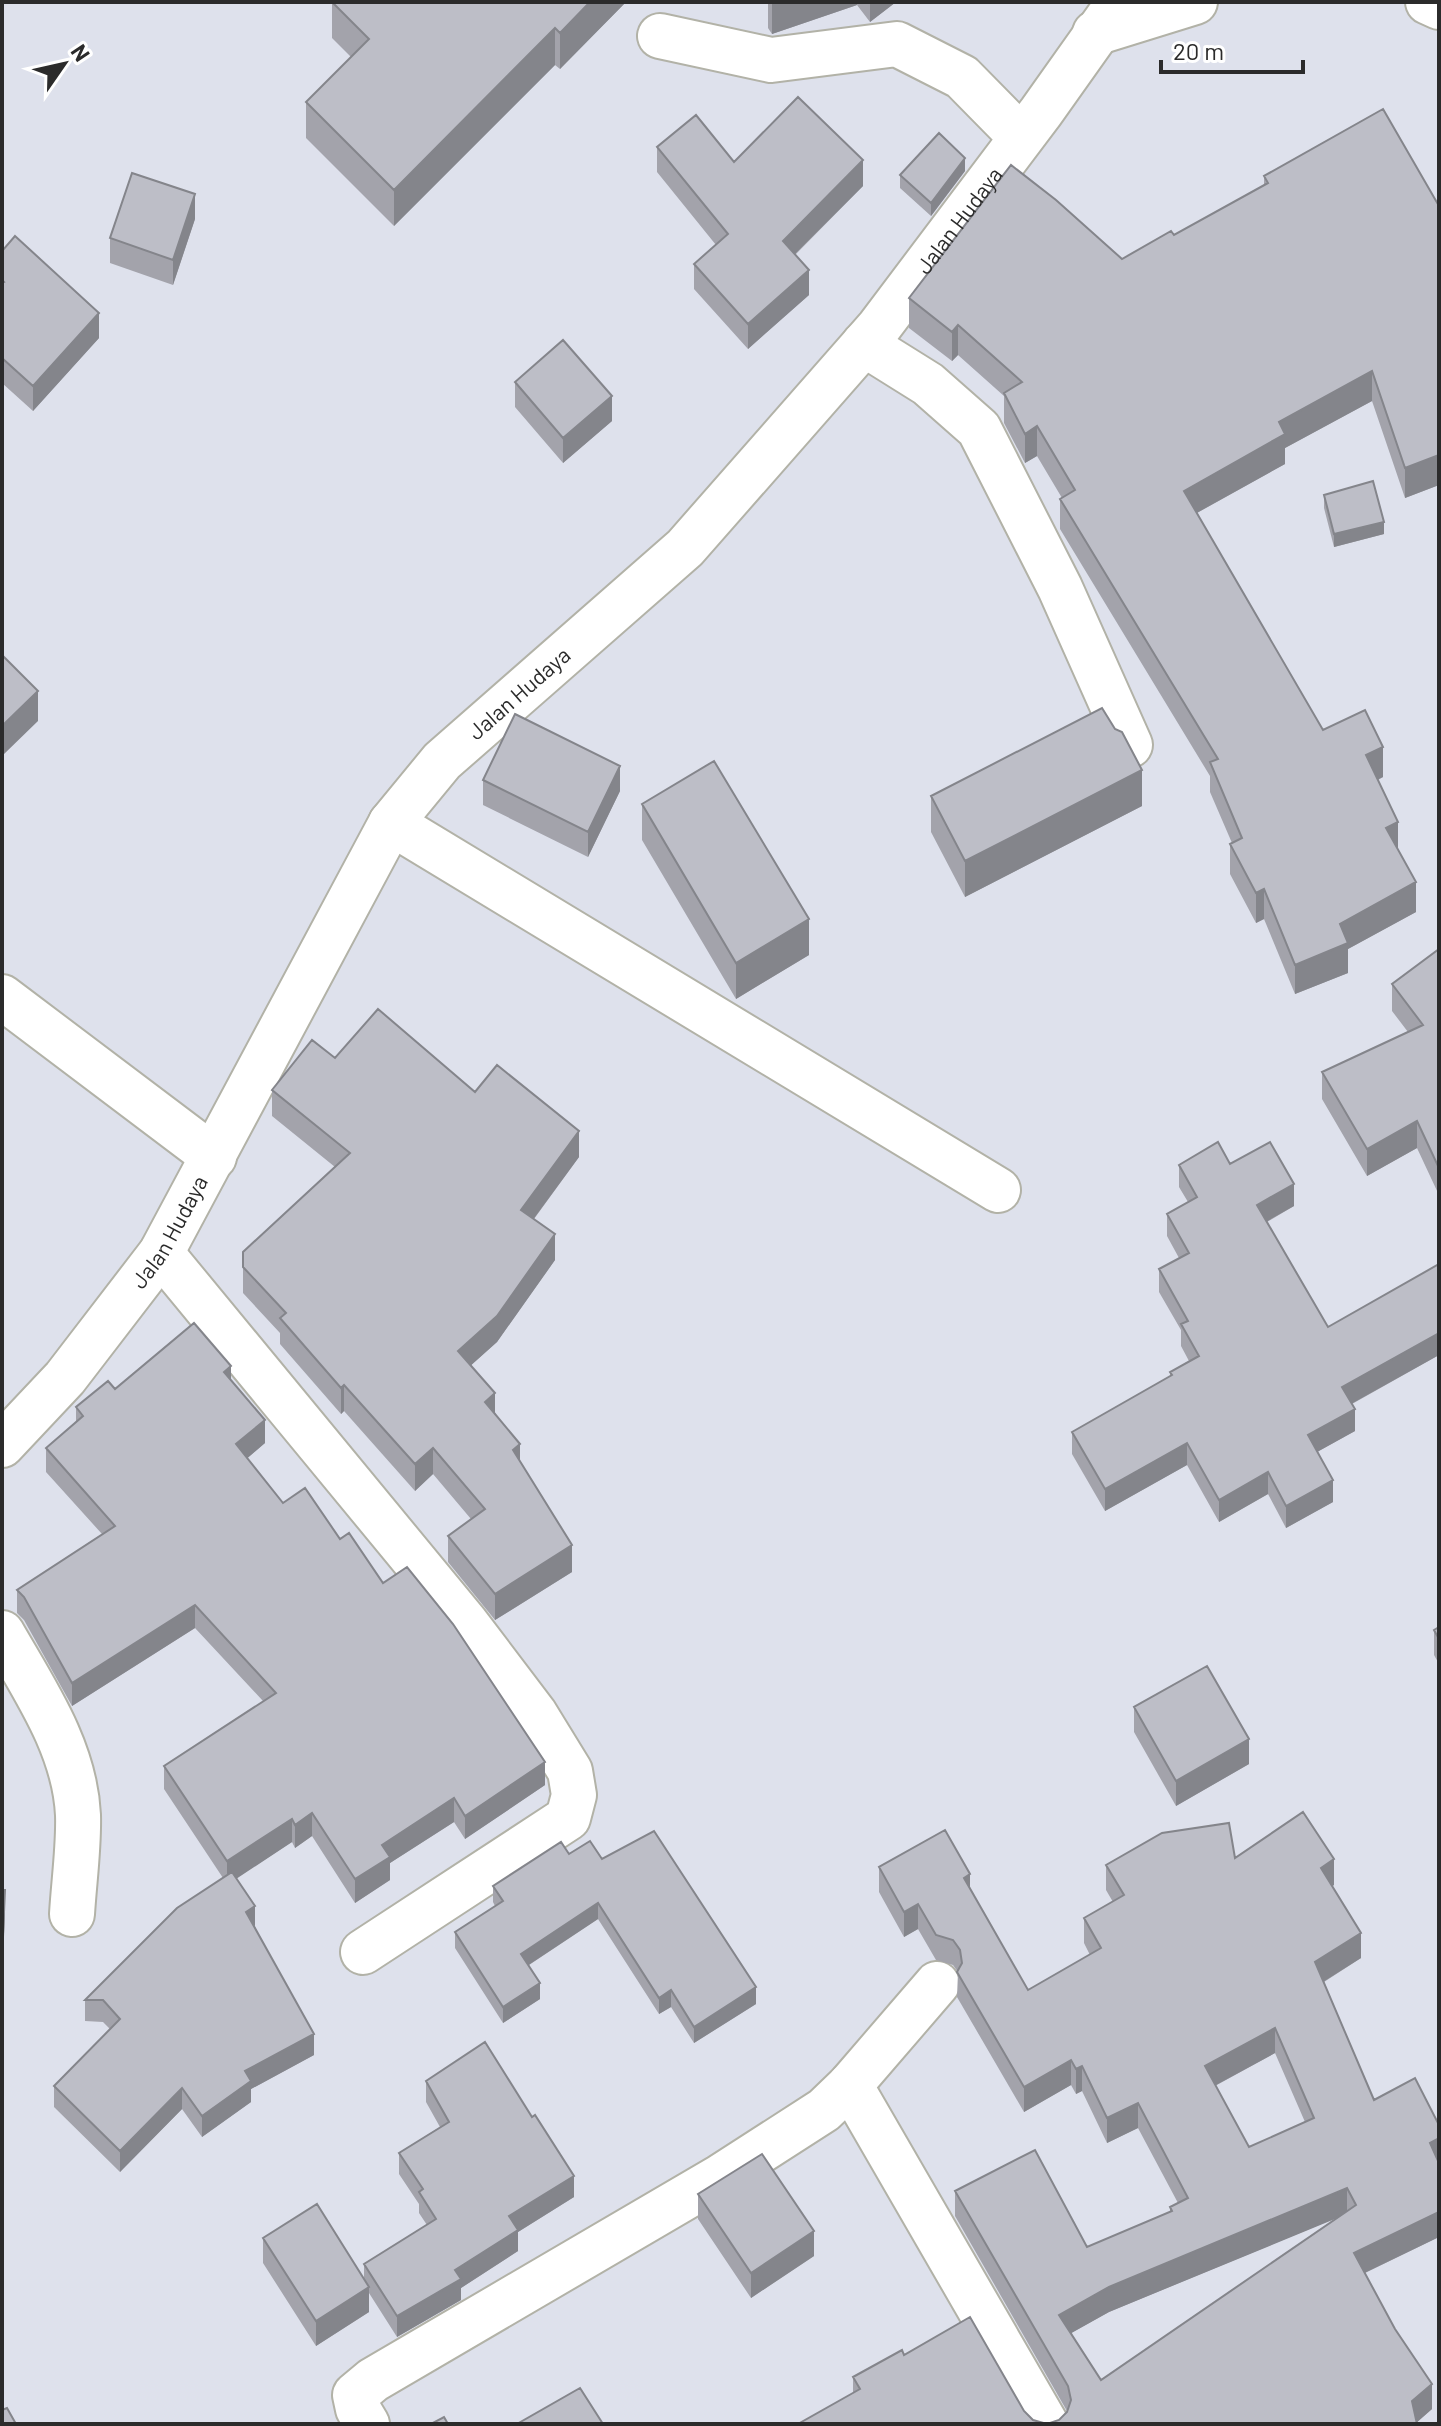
<svg xmlns="http://www.w3.org/2000/svg" width="1441" height="2426" viewBox="0 0 1441 2426" font-family="Barlow,sans-serif">
  <style>
    .lines { fill: none; stroke-linecap: round; stroke-linejoin: round }
    .street-casing { stroke: #b2b2a7; stroke-width: 48 }
    .street { stroke: #fff; stroke-width: 44 }
    .wall { fill: #a3a3ab; fill-rule: evenodd }
    .shaded-wall { fill: #84858b }
    .building { fill: #bdbec7; stroke: #84858b; stroke-width: 2; fill-rule: evenodd }
    .labels { text-anchor: middle; stroke-width: 7; stroke-linejoin: round; paint-order: stroke }
    .street-label { font-size: 22px; fill: #2b2b2b; stroke: #fff }
  </style>
  <rect width="100%" height="100%" fill="#dee1ec"/>
  <g class="lines">
    <g class="street-casing">
      <g id="street">
        <path d="M1428 2 1439 7"/>
        <path d="M1095 33 1195 2"/>
        <path d="M660 36 771 60 897 44 962 77 1021 137"/>
        <path d="M864 344 928 384 979 429 1060 588 1130 745"/>
        <path d="M391 823 998 1190"/>
        <path d="M2 997 214 1157"/>
        <path d="M161 1253 466 1623 535 1714 570 1771 574 1795 568 1818 363 1952"/>
        <path id="s1" d="M2 1445 65 1378 161 1253 391 823 442 761 685 548 879 327 1041 112 1119 2"/>
        <path d="M2 1633C34 1689 75 1748 78 1815 79 1847 74 1881 72 1914"/>
        <path d="M850 2085 1046 2424"/>
        <path d="M367 2424 358 2409 355 2395 373 2380 720 2177 824 2110 850 2085 937 1984"/>
      </g>
    </g>
    <use href="#street" class="street"/>
  </g>
  <path class="wall" d="M332 2H626L560 69 555 65 394 226 306 138V102L351 57 332 38Z
    M768 2H896L870 22 857 5 772 34 768 28Z
    M657 147 863 186 795 255 809 295 748 349 694 289V264L716 245 657 172Z
    M965 171 931 216 900 188V175Z
    M1264 176 1439 206V485L1405 498 1372 401 1285 448V464L1197 513 1323 730 1383 777 1378 780 1416 912 1348 949V973L1295 994 1264 919 1256 923 1230 874V844L1232 843 1210 792V776L1060 529V499L1062 498 1037 456 1025 463 1004 423V396L958 355 952 361 909 328V298L1122 259 1174 235 1264 185Z
    M195 219 173 285 110 263V238Z
    M2 251 99 338 33 411 2 383Z
    M515 382 612 421 563 463 515 407Z
    M1324 495 1384 534 1334 547 1324 508Z
    M483 780 620 791 588 857 483 805Z
    M931 796 1142 806 965 897 931 832Z
    M642 804 809 955 736 999 642 840Z
    M1439 949V1193H1438L1417 1148 1367 1176 1322 1099V1072L1408 1032 1392 1011V984Z
    M335 1058 475 1092 579 1157 534 1219 555 1260 497 1342 471 1365 520 1462 572 1572 495 1620 448 1562V1536L471 1519 433 1474 415 1491 344 1411 341 1414 280 1344V1333L243 1293V1252L335 1167 272 1116V1090Z
    M1230 1164 1294 1206 1267 1222 1328 1327 1439 1355 1352 1404 1355 1431 1317 1452 1333 1502 1286 1528 1268 1494 1219 1522 1187 1465 1105 1511 1072 1454V1432L1170 1376V1372L1189 1361 1181 1346V1330L1159 1292V1269L1179 1258 1167 1236V1214L1188 1202 1179 1187V1165Z
    M231 1380 265 1443 247 1458 283 1503 340 1539 383 1583 545 1785 465 1839 454 1822 390 1863V1880L355 1903 312 1836 295 1848 292 1842 236 1878 255 1927 314 2055 251 2089V2102L202 2137 182 2109 120 2172 54 2107V2086L110 2029 103 2022 85 2021V2000L223 1878 164 1789V1766L263 1701 195 1628 72 1706 24 1620 17 1613V1590L102 1534 46 1472V1448L76 1422V1407L115 1389Z
    M1439 1627V1664L1434 1655V1630Z
    M1134 1707 1249 1764 1176 1806 1134 1732Z
    M1303 1812 1334 1859V1885L1332 1886 1361 1933V1958L1324 1982 1374 2100 1415 2078 1439 2125V2237L1365 2273 1395 2329 1432 2384V2409L1417 2422V2424H798L853 2393V2377L902 2350 904 2355 970 2317 1024 2411 1033 2420 1047 2424 1059 2420 1067 2411 955 2216V2191L1035 2150 1087 2247 1170 2212V2207L1178 2203 1138 2128 1107 2143 1082 2091 1076 2094 1071 2085 1024 2112 957 1997 958 1972 953 1965 936 1960 918 1929 904 1937 879 1892V1867L945 1830 970 1874V1888L1028 1990 1090 1955 1084 1943V1918L1113 1902 1106 1890V1865L1162 1833 1229 1823 1235 1858ZM1275 2053 1305 2122 1249 2147 1215 2086ZM1338 2217 1101 2380 1071 2333 1109 2312Z
    M569 1854 602 1859 756 2004 694 2043 671 2007 659 2014 598 1919 529 1965 540 1999 503 2023 455 1948V1932L495 1906 493 1902V1886Z
    M426 2081 574 2197 518 2232V2251L461 2288V2300L397 2337 369 2293V2312L316 2346 263 2263V2238L364 2279V2264L427 2225 419 2213V2204L399 2174V2153L440 2127 426 2102Z
    M698 2194 814 2256 751 2298 698 2219Z"/>
  <path class="shaded-wall" d="M590 2H626L560 69V33Z
    M773 2H857V5L772 34V3Z
    M870 2H896L870 22Z
    M555 28V65L394 226V190Z
    M965 158V171L931 216V203Z
    M863 160V186L783 266V241Z
    M195 194V219L173 285V260Z
    M809 270V295L748 349V324Z
    M99 313V338L33 411V386Z
    M958 325V355L952 361V332Z
    M1372 371V401L1285 448V464L1184 520V491L1279 422Z
    M612 396V421L563 463V438Z
    M1037 426V456L1025 463V434Z
    M1439 455V485L1405 498V468Z
    M1384 522V534L1334 547V534Z
    M38 691V721L2 756V726Z
    M1383 747V777L1366 785V755Z
    M620 766V791L588 857V832Z
    M1142 770V806L965 897V861Z
    M1398 822V852L1386 828Z
    M1416 882V912L1348 949V973L1295 994V965L1340 924Z
    M1264 889V919L1256 923V893Z
    M809 919V955L736 999V963Z
    M1417 1121V1148L1367 1176V1149Z
    M579 1131V1157L521 1236V1210Z
    M1438 1166H1439V1193H1438Z
    M1294 1184V1206L1257 1227V1205Z
    M555 1234V1260L497 1342 458 1377V1351Z
    M1439 1333V1355L1342 1409V1387Z
    M231 1366V1390L224 1372Z
    M344 1385V1411L341 1414V1388Z
    M495 1393V1420L485 1402Z
    M1355 1409V1431L1308 1457V1435Z
    M265 1420V1443L236 1468V1444Z
    M1187 1443V1465L1105 1511V1489Z
    M520 1444V1470L513 1450Z
    M433 1448V1474L415 1491V1464Z
    M1268 1472V1494L1219 1522V1500Z
    M1333 1480V1502L1286 1528V1506Z
    M572 1545V1572L495 1620V1594Z
    M195 1605V1628L72 1706V1683Z
    M1249 1739V1764L1176 1806V1781Z
    M545 1762V1785L465 1839V1816Z
    M454 1798V1822L390 1863V1880L355 1903V1879L382 1845Z
    M312 1813V1836L295 1848V1825Z
    M292 1819V1842L227 1885V1861Z
    M1334 1859V1885L1321 1893V1868Z
    M970 1874V1900L964 1878Z
    M5 1890V1915L2 1981V1956Z
    M598 1903V1919L521 1970V1954Z
    M918 1904V1929L904 1937V1912Z
    M255 1906V1927L246 1912Z
    M1361 1933V1958L1315 1987V1962Z
    M540 1983V1999L503 2023V2007Z
    M756 1987V2004L694 2043V2027Z
    M671 1990V2007L659 2014V1998Z
    M1275 2028V2053L1205 2091V2066Z
    M314 2034V2055L251 2089V2102L202 2137V2116L245 2071Z
    M1071 2060V2085L1024 2112V2087Z
    M1082 2066V2091L1076 2094V2069Z
    M182 2088V2109L120 2172V2151Z
    M1138 2103V2128L1107 2143V2118Z
    M1439 2138V2163L1430 2143Z
    M574 2176V2197L518 2232V2251L461 2288V2300L397 2337V2316L455 2270 509 2216Z
    M1347 2188V2214L1109 2312 1059 2340V2315L1109 2287Z
    M1439 2212V2237L1354 2278V2253Z
    M814 2231V2256L751 2298V2273Z
    M369 2287V2312L316 2346V2321Z
    M1432 2384V2409L1415 2424 1412 2401Z"/>
  <path class="building" d="M332 2H590L560 33 555 28 394 190 306 102 369 39Z
    M798 97 863 160 783 241 809 270 748 324 694 264 728 234 657 147 696 115 734 162Z
    M1383 109 1439 206V455L1405 468 1372 371 1279 422 1285 434 1184 491 1323 730 1365 710 1383 747 1366 755 1398 822 1386 828 1416 882 1340 924 1348 943 1295 965 1264 889 1256 893 1230 844 1242 838 1210 762 1218 759 1060 499 1075 490 1037 426 1025 434 1004 393 1022 382 958 325 952 332 909 298 1011 165 1056 200 1122 259 1171 231 1174 235 1268 183 1264 176Z
    M939 133 965 158 931 203 900 175Z
    M132 173 195 194 173 260 110 238Z
    M15 236 99 313 33 386 2 358V283L4 282 2 280V251Z
    M563 340 612 396 563 438 515 382Z
    M1373 481 1384 522 1334 534 1324 495Z
    M2 655 38 691 2 726Z
    M1102 708 1115 729 1122 732 1142 770 965 861 931 796Z
    M515 714 620 766 588 832 483 780Z
    M714 761 809 919 736 963 642 804Z
    M1439 949V1166H1438L1417 1121 1367 1149 1322 1072 1423 1025 1392 984Z
    M378 1009 475 1092 497 1065 579 1131 521 1210 555 1234 497 1316 458 1351 495 1393 485 1402 520 1444 513 1450 572 1545 495 1594 448 1536 485 1509 433 1448 415 1464 344 1385 341 1388 280 1318 286 1313 243 1267V1252L350 1153 272 1090 312 1040 335 1058Z
    M1218 1142 1230 1164 1270 1142 1294 1184 1257 1205 1328 1327 1439 1264V1333L1342 1387 1355 1409 1308 1435 1333 1480 1286 1506 1268 1472 1219 1500 1187 1443 1105 1489 1072 1432 1172 1375 1170 1372 1199 1356 1181 1324 1188 1321 1159 1269 1189 1253 1167 1214 1197 1197 1179 1165Z
    M194 1323 231 1366 224 1372 265 1420 236 1444 283 1503 305 1488 340 1539 349 1533 383 1583 407 1567 453 1624 545 1762 465 1816 454 1798 382 1845 390 1857 355 1879 312 1813 295 1825 292 1819 227 1861 164 1766 276 1693 195 1605 72 1683 24 1597 17 1590 115 1526 46 1448 83 1416 76 1407 108 1381 115 1389Z
    M1439 1627V1639L1434 1630Z
    M1207 1666 1249 1739 1176 1781 1134 1707Z
    M1303 1812 1334 1859 1321 1868 1361 1933 1315 1962 1374 2100 1415 2078 1439 2125V2138L1430 2143 1439 2163V2212L1354 2253 1395 2329 1432 2384 1412 2401 1417 2424H798L860 2389 853 2377 902 2350 904 2355 970 2317 1024 2411 1033 2420 1047 2424 1059 2420 1067 2412 1071 2400 1068 2386 955 2191 1035 2150 1087 2247 1172 2211 1170 2207 1188 2198 1138 2103 1107 2118 1082 2066 1076 2069 1071 2060 1024 2087 957 1972 962 1963 960 1950 953 1940 936 1935 918 1904 904 1912 879 1867 945 1830 970 1874 964 1878 1028 1990 1101 1948 1084 1918 1124 1895 1106 1865 1162 1833 1229 1823 1235 1858ZM1275 2028 1314 2118 1249 2147 1205 2066ZM1347 2188 1356 2205 1101 2380 1059 2315 1109 2287Z
    M654 1831 756 1987 694 2027 671 1990 659 1998 598 1903 521 1954 540 1983 503 2007 455 1932 503 1901 493 1886 561 1842 569 1854 590 1841 602 1859Z
    M232 1872 255 1906 246 1912 314 2034 245 2071 251 2081 202 2116 182 2088 120 2151 54 2086 120 2019 103 2000H85L177 1908Z
    M2 1890H5L2 1956Z
    M485 2042 532 2117 535 2115 574 2176 509 2216 518 2230 455 2270 461 2279 397 2316 364 2264 436 2219 419 2192 423 2189 399 2153 449 2122 426 2081Z
    M762 2154 814 2231 751 2273 698 2194Z
    M317 2204 369 2287 316 2321 263 2238Z
    M580 2388 603 2424H517Z
    M7 2408 16 2424H2V2410Z
    M444 2417 448 2424H431Z"/>
  <g class="labels">
    <g class="street-label">
      <text dy="8" stroke="none"><textPath href="#s1" startOffset="1568">Jalan Hudaya</textPath></text>
      <text dy="8" stroke="none"><textPath href="#s1" startOffset="920">Jalan Hudaya</textPath></text>
      <text dy="8" stroke="none"><textPath href="#s1" startOffset="272">Jalan Hudaya</textPath></text>
    </g>
  </g>
  <rect width="1441" height="2426" fill="none" stroke="#2b2b2b" stroke-width="8"/>
  <g transform="translate(64 64) rotate(56)" stroke="#ffffff" stroke-width="6" paint-order="stroke">
  <path d="M0-6L14 30L0 20L-14 30Z" fill="#2b2b2b"/>
  <text y="-12" font-size="22" font-weight="bold" text-anchor="middle" fill="#2b2b2b">N</text>
  </g>
  <path d="M1161 60v12h142v-12" fill="none" stroke="#2b2b2b" stroke-width="4"/>
  <text x="1173" y="60" font-size="24" fill="#2b2b2b" stroke="#ffffff" stroke-width="6" paint-order="stroke">20 m</text>
</svg>
